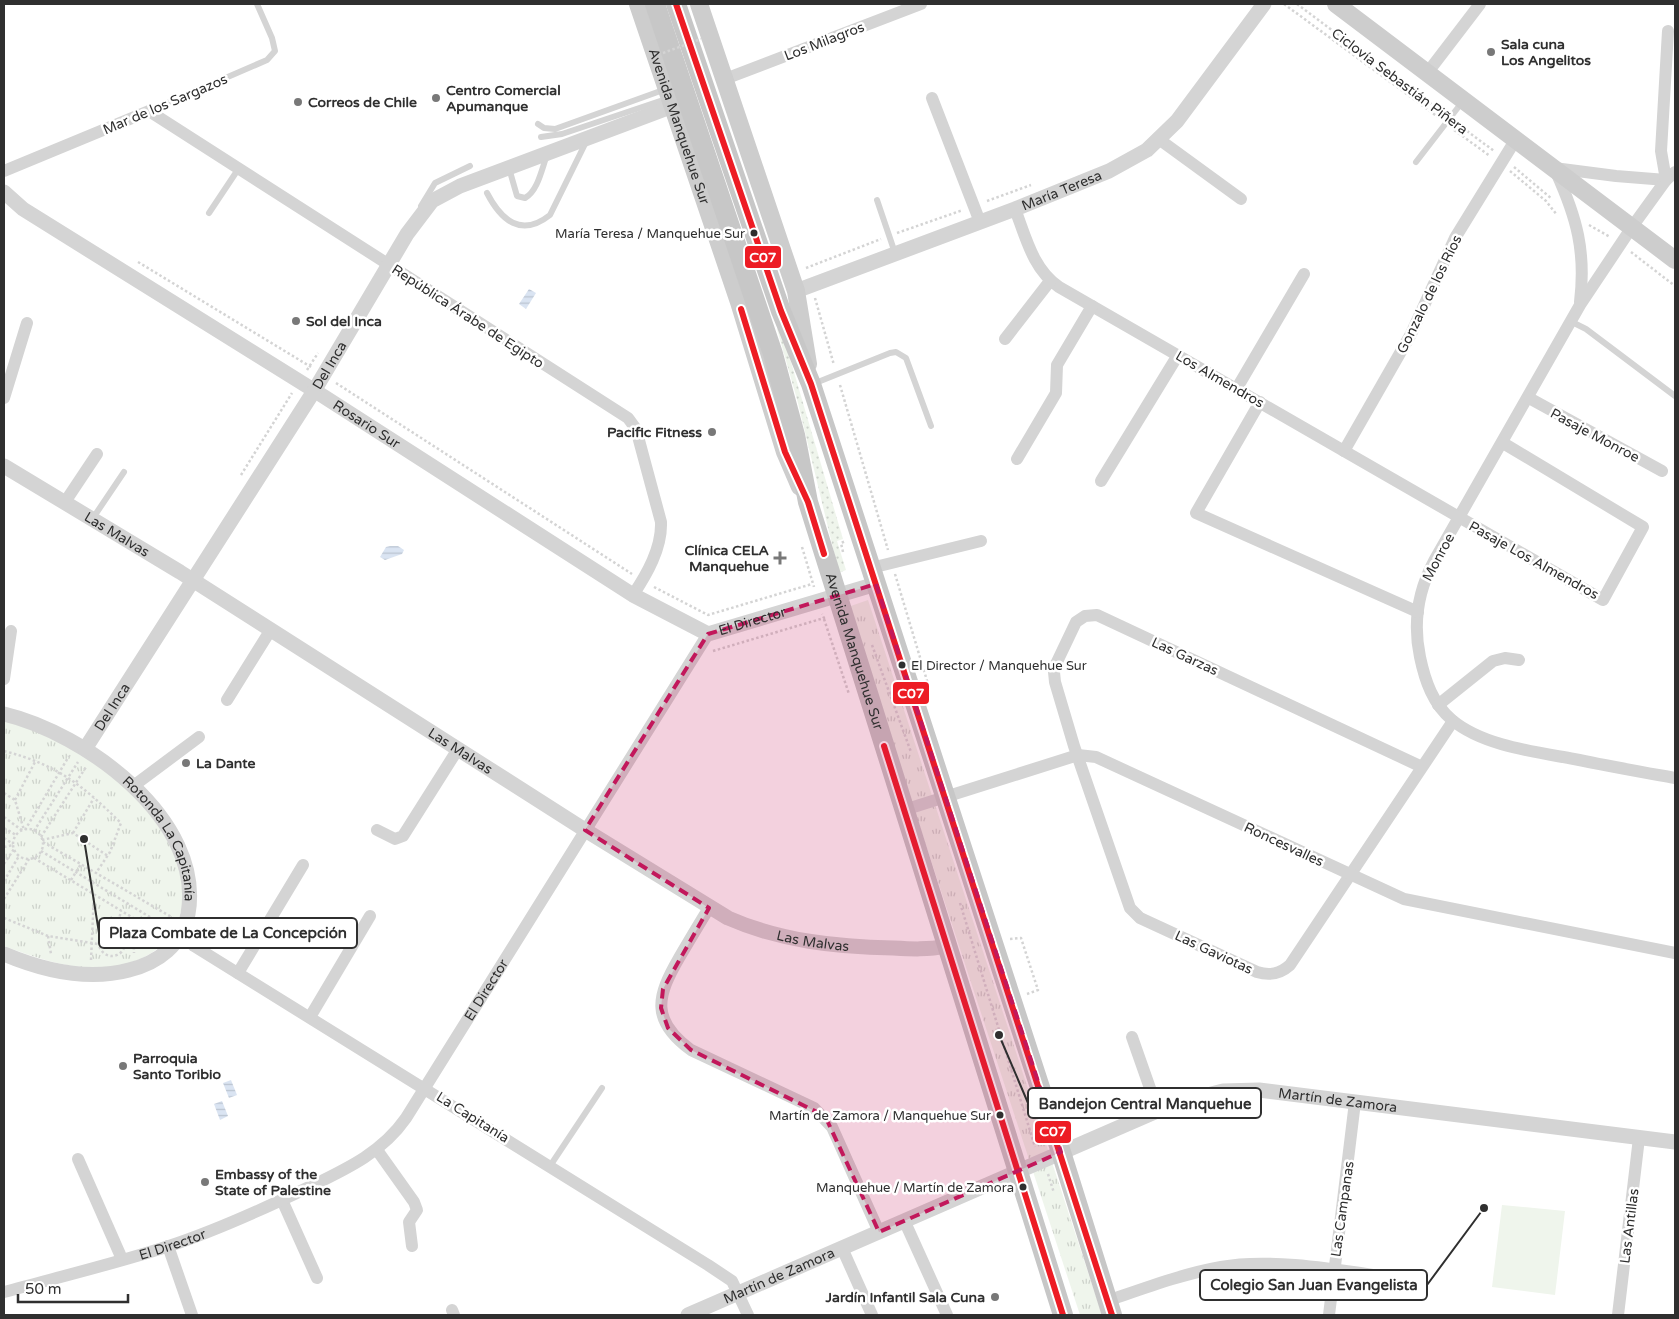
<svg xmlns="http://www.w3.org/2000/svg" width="1679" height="1319" viewBox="0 0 1679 1319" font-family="'Varela Round',sans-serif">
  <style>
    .grass { fill: url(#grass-dots) }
    .park { fill: url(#park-tufts) }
    .garden { fill: #eff5ec }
    .water { fill: url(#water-rules) }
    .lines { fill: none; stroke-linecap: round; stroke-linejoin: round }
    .path { stroke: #d4d4d4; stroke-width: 2.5; stroke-dasharray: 2.5 2.5; stroke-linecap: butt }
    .service { stroke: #d4d4d4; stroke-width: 6 }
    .minor { stroke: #d4d4d4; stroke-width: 12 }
    .tertiary { stroke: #d4d4d4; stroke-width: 15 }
    .secondary { stroke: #cdcdcd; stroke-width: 18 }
    .primary { stroke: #c7c7c7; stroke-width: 20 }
    .path-bridge { stroke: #d4d4d4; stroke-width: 2.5; stroke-dasharray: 2.5 2.5; stroke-linecap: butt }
    .bus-1-casing { stroke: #fff; stroke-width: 10 }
    .bus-1 { stroke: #ed1c24; stroke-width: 6 }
    .marked { fill: #c2185b; fill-opacity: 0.2; stroke: #c2185b; stroke-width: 4; stroke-dasharray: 10 6; stroke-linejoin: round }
    .poi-dot { fill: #787878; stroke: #fff; stroke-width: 2 }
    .bus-dot { fill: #2f2f2f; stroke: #fff; stroke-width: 2 }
    .labels { text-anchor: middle; stroke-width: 5; stroke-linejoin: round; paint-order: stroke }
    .bus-label { font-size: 13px; fill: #2f2f2f; stroke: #fff; text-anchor: end }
    .street-label { font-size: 14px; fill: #2f2f2f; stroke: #fff }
    .poi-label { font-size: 14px; font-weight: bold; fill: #2f2f2f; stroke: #fff; text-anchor: start }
    .leader { fill: none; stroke: #2f2f2f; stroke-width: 2 }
    .callout-dot { fill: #2f2f2f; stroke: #fff; stroke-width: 2 }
    .callout { fill: #fff; stroke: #2f2f2f; stroke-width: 2 }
    .callout-label { font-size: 15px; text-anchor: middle; font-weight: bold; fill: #2f2f2f }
    .line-badge { stroke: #fff; stroke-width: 2 }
    .badge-label { font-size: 14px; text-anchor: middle; font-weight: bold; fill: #fff }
  </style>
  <defs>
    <pattern id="grass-dots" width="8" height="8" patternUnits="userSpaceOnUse" patternTransform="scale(1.25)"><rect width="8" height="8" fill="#eff5ec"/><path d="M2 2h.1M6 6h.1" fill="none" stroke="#cdd2cb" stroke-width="1.8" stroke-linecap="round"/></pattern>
    <pattern id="park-tufts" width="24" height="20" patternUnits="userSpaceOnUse" patternTransform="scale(1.25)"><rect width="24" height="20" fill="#eff5ec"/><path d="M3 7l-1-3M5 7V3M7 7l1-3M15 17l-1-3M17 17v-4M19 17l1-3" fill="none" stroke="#cdd2cb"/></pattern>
    <pattern id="water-rules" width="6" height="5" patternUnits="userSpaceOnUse" patternTransform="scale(1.25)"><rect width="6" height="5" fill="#dae4f2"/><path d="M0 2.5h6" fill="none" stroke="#bbc4d0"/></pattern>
  </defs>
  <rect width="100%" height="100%" fill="#fff"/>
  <path class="grass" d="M781 328 843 539 837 541 846 570 839 573 798 403 777 329Z"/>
  <path class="park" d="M868 600 1102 1315H1080L848 607Z
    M4 719C17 724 31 727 43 733 81 750 132 787 155 821 164 835 175 852 179 868 193 918 168 956 118 966 79 973 39 959 4 946Z"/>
  <path class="garden" d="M1502 1205 1565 1211 1555 1295 1492 1287Z"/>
  <path class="water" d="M529 289 536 293 526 309 519 304Z
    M390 546H398L404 550 402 554 385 560 380 557 386 547Z
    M231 1080 237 1095 229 1098 223 1083Z
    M222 1101 228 1116 220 1120 214 1104Z"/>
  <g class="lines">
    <path class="path" d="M1284 4 1438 117
      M1297 4 1442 112
      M1459 125 1494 151
      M1454 130 1490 156
      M1514 167 1552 199
      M1510 171 1546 201 1557 215
      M987 201 1031 185
      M1589 225 1610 237
      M897 233 963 210
      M1631 252 1675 286
      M138 262 311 367
      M806 268 881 239
      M815 298 834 365
      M307 370 318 353
      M336 383 632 574
      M840 385 888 550
      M241 475 292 393
      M802 547 814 587
      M843 552 841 543 846 541
      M895 574 928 684
      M654 587 708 615 812 584
      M824 619 849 694
      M872 645 911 752
      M713 651 824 618 822 614
      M4 751C58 765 82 785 121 823L110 852 96 873
      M4 793 15 800 24 830
      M15 800 36 760
      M4 817 23 831
      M4 828 16 835
      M13 844a15 15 0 1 1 30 0a15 15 0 1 1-30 0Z
      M25 830 69 756
      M34 831 78 762
      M73 833 94 798
      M41 837 86 767
      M4 838 13 844
      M42 840 73 833 108 856
      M43 842 173 918
      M4 847 13 845
      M41 851 168 928
      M34 858 163 936
      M4 864 14 849
      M71 880 81 864
      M4 881 19 856
      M4 899 29 859
      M960 903 1035 1147
      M133 917 134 953
      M4 918 48 936 98 944
      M99 943a13 13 0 1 1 26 0a13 13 0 1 1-26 0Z
      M116 931 121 911
      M48 936 51 954
      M1010 939 1021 938 1038 990 1027 994
      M91 960 94 894
      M1048 1174 1054 1193"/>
    <path class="service" d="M149 111 267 60 275 51 272 38 257 4
      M538 124 544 128 555 129 666 89
      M541 137 562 134 669 98
      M1416 162 1463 101
      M509 168 517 196 525 198C538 191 542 168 547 155
      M487 193C501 220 521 238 550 215L587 140
      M877 200 895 253
      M421 206 435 183 470 166
      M209 213 239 168
      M1572 322 1586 329 1675 396
      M813 384 890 353 896 352 906 358 931 426
      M93 518 124 472
      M550 1166 602 1088"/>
    <g class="minor">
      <path d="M1428 72 1480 4"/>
      <path d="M725 79 921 4"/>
      <path d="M932 98 980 222"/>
      <path d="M1160 140 1241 199"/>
      <path d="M1554 168 1616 176 1666 180"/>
      <path d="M4 171 149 111 628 418 636 429 661 522C662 548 647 574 633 595"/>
      <path d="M1556 172C1577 218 1586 252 1580 302"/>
      <path d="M1675 172 1666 180 1632 227 1580 305 1434 561C1418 591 1413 624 1420 657 1425 681 1433 704 1452 720 1483 746 1536 752 1574 759 1608 766 1642 772 1675 778"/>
      <path d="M1666 180 1661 151 1668 31"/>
      <path d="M1015 209C1026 238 1033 269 1059 287L1603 600 1643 527 1503 443"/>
      <path d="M1005 339 1050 281"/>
      <path d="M1237 388 1304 274"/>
      <path d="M4 398 27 323"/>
      <path d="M1529 398 1662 471"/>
      <path d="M1260 402 1196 513 1418 612"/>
      <path d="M1344 451 1411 334 1455 238 1516 139"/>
      <path d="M1017 459 1056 393 1057 365 1092 306"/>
      <path d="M1101 481 1178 355"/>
      <path d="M65 502 97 454"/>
      <path d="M871 568 981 541"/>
      <path d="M4 679 11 631"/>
      <path d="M227 700 270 631"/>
      <path d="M1438 705 1493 661 1505 658 1519 660"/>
      <path d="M1422 767 1097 615 1085 616 1076 622 1056 664 1054 672 1055 682 1074 746 1130 908 1140 918 1257 972C1270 976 1280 974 1290 965L1453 721"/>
      <path d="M132 787 199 737"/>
      <path d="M904 810 1078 755 1096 757 1404 899 1675 953"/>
      <path d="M377 830 395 839 403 836 458 749"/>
      <path d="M709 908C699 924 689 941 679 958 657 996 650 1020 691 1050L814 1108 832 1127 879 1232"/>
      <path d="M183 933 194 946 708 1265 732 1281 748 1315"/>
      <path d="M238 973 303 865"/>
      <path d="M310 1017 370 916"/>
      <path d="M1132 1037 1158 1111"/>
      <path d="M377 1150 414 1202 417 1210 409 1222 412 1246"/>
      <path d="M78 1159 122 1259"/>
      <path d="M282 1200 317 1278"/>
      <path d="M904 1220 947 1315"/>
      <path d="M168 1246 192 1315"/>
      <path d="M842 1248 872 1315"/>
      <path id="s1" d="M4 1292C59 1277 114 1264 169 1246 215 1231 261 1210 305 1189 344 1170 381 1154 406 1118L708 634"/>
      <path d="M1107 1301C1145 1288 1182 1274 1221 1267 1267 1258 1333 1269 1380 1276"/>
      <path d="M452 1310 454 1315"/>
      <path d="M1329 1315 1355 1102"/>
      <path d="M1618 1315 1639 1138"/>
    </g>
    <g class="tertiary">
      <path id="s2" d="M4 192 23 209 323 396 633 595 708 634 876 584"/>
      <path id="s3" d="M796 291 1015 209 1109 171 1147 150 1177 121 1264 4"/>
      <path id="s4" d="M4 466 180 572 585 830 728 918C780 941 837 947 893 948 911 949 928 950 946 946"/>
      <path id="s5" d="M4 714C84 733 205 819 188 914 182 945 158 963 129 970 88 981 42 970 4 954"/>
      <path id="s6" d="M85 749 314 391 407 234 432 201 460 186 673 106"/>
      <path id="s7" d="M688 1315 1173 1104 1223 1091 1259 1090 1675 1142"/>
    </g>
    <g class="secondary">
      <path id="s8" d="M638 4 739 302 785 452 800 487"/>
      <path d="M699 4 796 291 808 364"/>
      <path d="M1336 4 1675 260"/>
    </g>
    <g class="primary">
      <path id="s9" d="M655 4 773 354 795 435 808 502 1063 1315"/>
      <path d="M676 4 781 311 811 384 1061 1152 1112 1315"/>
    </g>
    <path class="path-bridge" d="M663 53 701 39"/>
    <g class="bus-1-casing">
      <path id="bus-1" d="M676 4 781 311 811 384 1112 1315
        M741 309 785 452 808 502 824 554
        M884 746 1063 1315"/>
    </g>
    <use href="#bus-1" class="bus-1"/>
  </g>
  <path class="marked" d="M876 584 1061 1152 879 1232 825 1116 691 1050 668 1028 661 1008 663 989 709 908 585 830 708 634Z"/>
  <g class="poi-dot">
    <circle cx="1491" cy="52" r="5"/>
    <circle cx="436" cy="98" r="5"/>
    <circle cx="298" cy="102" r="5"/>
    <circle cx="296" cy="321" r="5"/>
    <circle cx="712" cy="432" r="5"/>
    <path d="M777.5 550.5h5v5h5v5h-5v5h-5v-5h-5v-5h5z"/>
    <circle cx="186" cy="763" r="5"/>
    <circle cx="123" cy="1066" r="5"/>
    <circle cx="205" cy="1182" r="5"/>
    <circle cx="995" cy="1297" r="5"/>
  </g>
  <g class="bus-dot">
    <circle cx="754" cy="233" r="4.5"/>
    <circle cx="902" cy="665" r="4.5"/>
    <circle cx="1000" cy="1115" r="4.5"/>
    <circle cx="1023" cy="1187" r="4.5"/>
  </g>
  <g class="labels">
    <g class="bus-label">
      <text x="745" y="238">María Teresa / Manquehue Sur</text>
      <text x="911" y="670" text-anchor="start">El Director / Manquehue Sur</text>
      <text x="991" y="1120">Martín de Zamora / Manquehue Sur</text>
      <text x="1014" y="1192">Manquehue / Martín de Zamora</text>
    </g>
    <g class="street-label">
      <text transform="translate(824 41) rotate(-21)" y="5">Los Milagros</text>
      <text transform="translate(1400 81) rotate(37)" y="5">Ciclovía Sebastián Piñera</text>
      <text transform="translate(165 104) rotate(-23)" y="5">Mar de los Sargazos</text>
      <text dy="5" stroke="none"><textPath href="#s8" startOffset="129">Avenida Manquehue Sur</textPath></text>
      <text dy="5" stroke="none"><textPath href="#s3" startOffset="284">María Teresa</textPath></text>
      <text transform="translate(1429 294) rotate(-64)" y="5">Gonzalo de los Ríos</text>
      <text transform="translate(468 316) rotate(33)" y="5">República Árabe de Egipto</text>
      <text dy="5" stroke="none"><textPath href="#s6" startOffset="455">Del Inca</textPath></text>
      <text transform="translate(1220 379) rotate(30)" y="5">Los Almendros</text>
      <text dy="5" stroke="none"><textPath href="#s2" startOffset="431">Rosario Sur</textPath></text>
      <text transform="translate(1595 435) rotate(28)" y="5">Pasaje Monroe</text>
      <text dy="5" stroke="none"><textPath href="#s4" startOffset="132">Las Malvas</textPath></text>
      <text transform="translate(1438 557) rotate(-62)" y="5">Monroe</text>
      <text transform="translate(1534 560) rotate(29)" y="5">Pasaje Los Almendros</text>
      <text dy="5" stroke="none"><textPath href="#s2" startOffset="878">El Director</textPath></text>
      <text dy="5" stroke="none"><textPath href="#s9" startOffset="678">Avenida Manquehue Sur</textPath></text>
      <text transform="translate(1185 656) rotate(25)" y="5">Las Garzas</text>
      <text dy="5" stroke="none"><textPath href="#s6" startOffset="50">Del Inca</textPath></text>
      <text dy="5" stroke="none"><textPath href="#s4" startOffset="538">Las Malvas</textPath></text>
      <text dy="5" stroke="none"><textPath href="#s5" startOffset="210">Rotonda La Capitanía</textPath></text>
      <text transform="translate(1284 844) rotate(25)" y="5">Roncesvalles</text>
      <text dy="5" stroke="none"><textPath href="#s4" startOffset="942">Las Malvas</textPath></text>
      <text transform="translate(1214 952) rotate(25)" y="5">Las Gaviotas</text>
      <text dy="5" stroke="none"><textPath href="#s1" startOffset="595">El Director</textPath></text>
      <text dy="5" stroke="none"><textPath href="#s7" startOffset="696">Martín de Zamora</textPath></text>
      <text transform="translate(473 1117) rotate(32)" y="5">La Capitanía</text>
      <text transform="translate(1342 1209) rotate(-82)" y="5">Las Campanas</text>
      <text transform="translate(1629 1226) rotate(-83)" y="5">Las Antillas</text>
      <text dy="5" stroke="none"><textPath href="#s1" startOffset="175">El Director</textPath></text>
      <text dy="5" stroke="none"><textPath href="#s7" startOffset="99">Martín de Zamora</textPath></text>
    </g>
    <g class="poi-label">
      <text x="1501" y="49">Sala cuna<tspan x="1501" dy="16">Los Angelitos</tspan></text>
      <text x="446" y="95">Centro Comercial<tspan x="446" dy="16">Apumanque</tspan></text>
      <text x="308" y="107">Correos de Chile</text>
      <text x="306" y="326">Sol del Inca</text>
      <text x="702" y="437" text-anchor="end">Pacific Fitness</text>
      <text x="769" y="555" text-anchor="end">Clínica CELA<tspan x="769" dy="16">Manquehue</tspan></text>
      <text x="196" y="768">La Dante</text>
      <text x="133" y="1063">Parroquia<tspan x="133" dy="16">Santo Toribio</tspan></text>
      <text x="215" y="1179">Embassy of the<tspan x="215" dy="16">State of Palestine</tspan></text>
      <text x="985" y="1302" text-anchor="end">Jardín Infantil Sala Cuna</text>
    </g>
  </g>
  <path class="leader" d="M84 839L99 933M999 1035L1028 1103M1484 1208L1427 1285"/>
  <g class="callout-dot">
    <circle cx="84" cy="839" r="5"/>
    <circle cx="999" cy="1035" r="5"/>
    <circle cx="1484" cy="1208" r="5"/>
  </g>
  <g class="callout">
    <rect x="99" y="918" width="258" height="30" rx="5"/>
    <rect x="1028" y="1088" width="233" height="30" rx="5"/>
    <rect x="1200" y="1270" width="227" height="30" rx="5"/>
  </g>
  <g class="callout-label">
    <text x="228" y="938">Plaza Combate de La Concepción</text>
    <text x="1145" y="1109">Bandejon Central Manquehue</text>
    <text x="1314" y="1290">Colegio San Juan Evangelista</text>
  </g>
  <g class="line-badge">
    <rect x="744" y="245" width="38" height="24" rx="5" fill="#ed1c24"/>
    <rect x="892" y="681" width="38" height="24" rx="5" fill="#ed1c24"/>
    <rect x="1034" y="1120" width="38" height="24" rx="5" fill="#ed1c24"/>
  </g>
  <g class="badge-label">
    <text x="763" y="262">C07</text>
    <text x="911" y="698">C07</text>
    <text x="1053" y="1136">C07</text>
  </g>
  <rect width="1679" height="1319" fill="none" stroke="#2f2f2f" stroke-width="10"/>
  <path d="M18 1294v8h110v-8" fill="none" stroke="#2f2f2f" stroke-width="2.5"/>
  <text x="25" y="1294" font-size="15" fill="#2f2f2f" stroke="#ffffff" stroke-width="4" paint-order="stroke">50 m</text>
</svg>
